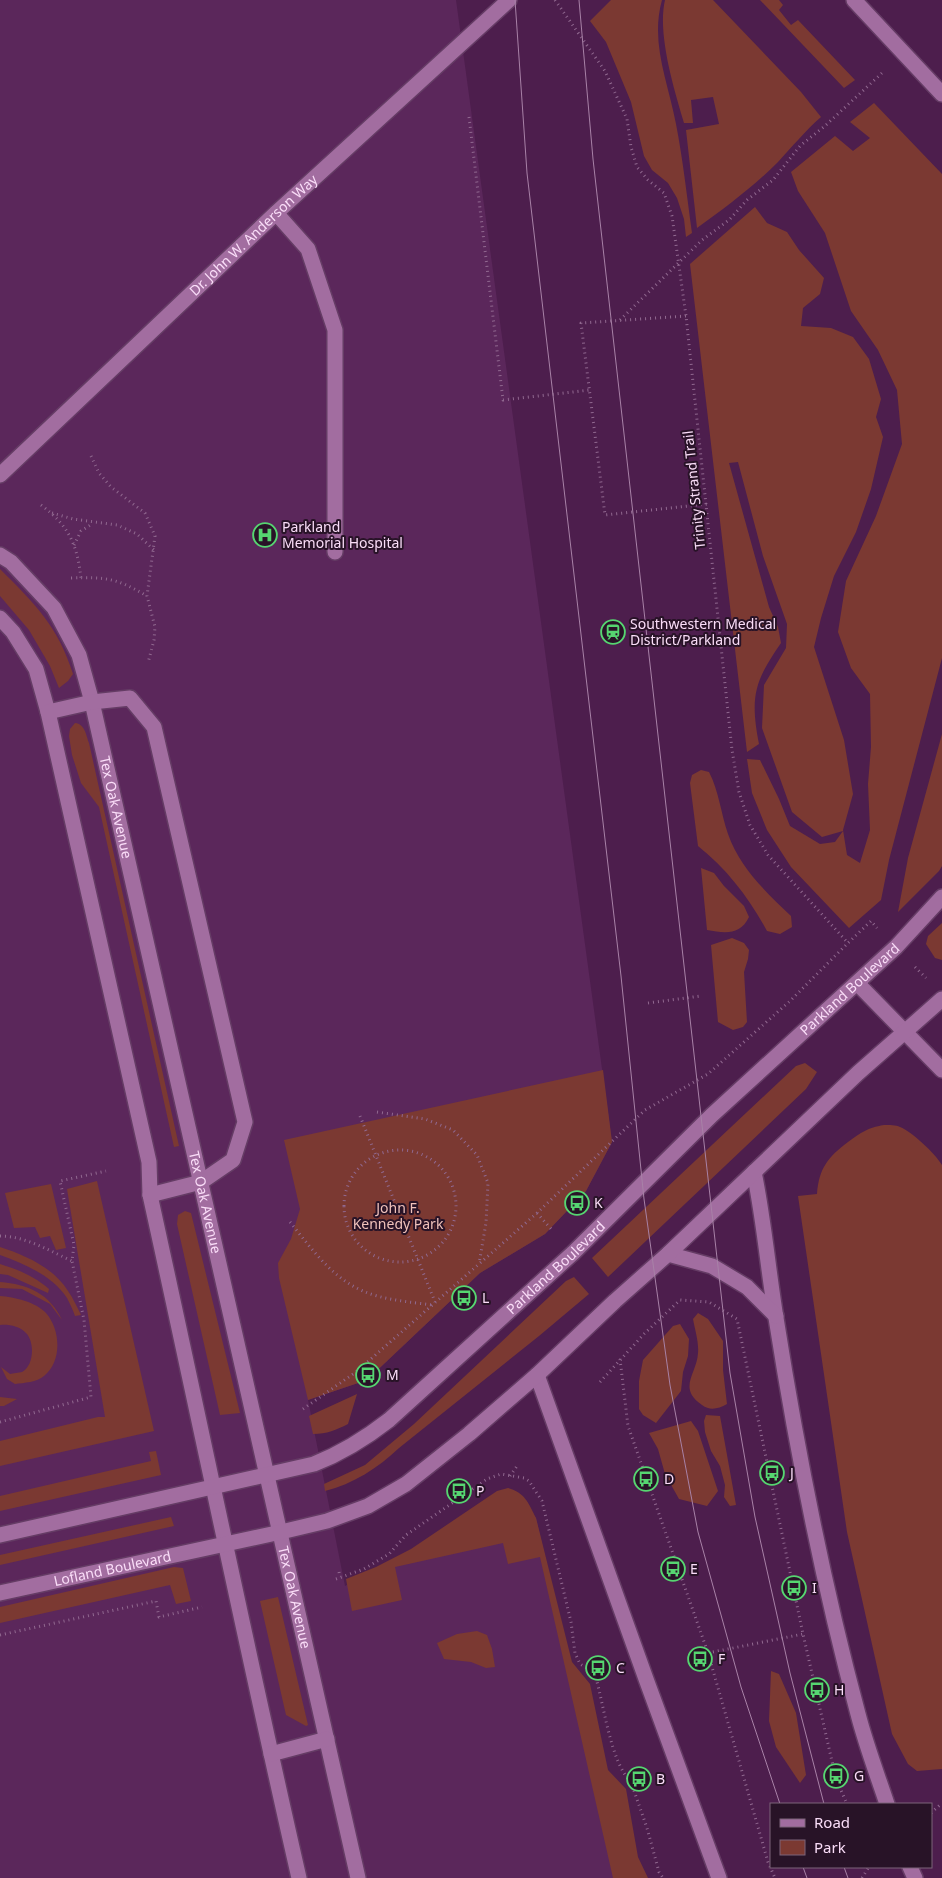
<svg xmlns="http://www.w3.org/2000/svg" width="942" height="1878" viewBox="0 0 942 1878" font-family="'Noto Sans',sans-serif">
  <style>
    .built { fill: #5b275b }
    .green { fill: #7b3932 }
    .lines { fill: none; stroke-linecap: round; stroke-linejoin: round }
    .minor-casing { stroke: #653c65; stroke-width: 18 }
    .path { stroke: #916990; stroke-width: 3; stroke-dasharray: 1 4; stroke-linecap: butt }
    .minor { stroke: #a26da0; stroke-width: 15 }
    .tram { stroke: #a882a7; stroke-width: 1 }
    .labels { text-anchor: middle; stroke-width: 4; stroke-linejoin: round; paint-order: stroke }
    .street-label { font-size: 14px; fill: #faddf8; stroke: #281327 }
    .poi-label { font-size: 14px; fill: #faddf8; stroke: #281327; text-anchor: start }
    .park-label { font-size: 14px; fill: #f0c2bb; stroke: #281327 }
  </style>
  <rect width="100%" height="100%" fill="#4d1e4d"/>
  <path class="built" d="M0 0H456L612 1142 586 1191 545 1234 480 1273 367 1380 308 1400 345 1586 517 1495 536 1518 621 1878H0Z"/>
  <path class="green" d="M611 0H662C650 43 668 81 676 124 683 160 687 197 692 233L686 237 684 219 677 198 668 183 652 170 644 156 631 102 606 42 590 21Z
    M665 0H713L801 92 821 117C805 131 792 147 778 162 753 187 725 208 697 228L686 130 719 124 713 97 691 100 693 123H684C674 89 657 34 665 0Z
    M760 0H779L783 5 779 10 791 25 798 20 855 80 844 88Z
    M874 103 942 174V658L889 860 881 900 849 928 791 867 767 830 752 793 747 759 760 760 779 799 790 826 820 844 835 842 843 831 822 837 792 812 762 728 764 685 786 648 787 624 763 556 738 462 729 463 769 607 778 627 781 643C754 682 750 697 759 744L747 752 690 264 755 207 767 223 787 232 799 250 824 278 820 294 803 308 801 326 831 328 853 337 869 359 881 399 876 417 883 437 871 489 856 532 834 576 821 618 814 647 844 740 853 794 843 830 847 855 860 863 870 830 868 784 871 747 870 694 851 668 838 632 846 581 876 516 902 444 897 390 878 350 851 311 825 233 798 191 791 172 835 136 853 151 870 138 850 122Z
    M0 569C35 604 58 626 73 674L68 681 59 688 50 666 29 630 0 596Z
    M75 723C85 724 86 735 89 743L179 1146 174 1147 99 807 81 783 72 755 69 736 70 729Z
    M942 734V866L939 871 898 912 908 858Z
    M701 770 709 772C719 791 721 814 728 834 740 868 766 892 791 916L792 927 780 934 767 931C749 898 727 869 698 846L690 783 692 775Z
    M701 868 714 873 724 886 744 906 749 917C740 936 724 933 707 930Z
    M942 923V960L935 958 926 944 928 936Z
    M732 938 744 943 749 950 748 959 744 972 747 1022 743 1027 733 1030 718 1022 711 945Z
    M805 1063 817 1072 806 1089 608 1277 592 1258 796 1066Z
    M603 1070 612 1142 586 1191 545 1234 480 1273 367 1380 308 1400 279 1278 278 1263 291 1239 300 1209 284 1140Z
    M884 1125C889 1125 896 1125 900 1127 912 1132 935 1153 942 1165V1769L917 1771 908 1764 892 1734 847 1532 798 1196 817 1194C819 1168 828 1157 848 1142 862 1132 867 1128 884 1125Z
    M97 1181 154 1431 0 1466V1441L98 1417H105L67 1189Z
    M51 1184 66 1248 56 1250 50 1236 40 1238 35 1227 14 1228 5 1193Z
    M185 1211 191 1213 240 1413 220 1415 177 1224 178 1215Z
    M0 1247C25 1255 54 1268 68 1291 73 1298 77 1307 81 1315L75 1316C73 1310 70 1304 67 1298 52 1275 24 1264 0 1255Z
    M0 1264C19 1270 34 1276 49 1289L48 1293 8 1275 0 1274Z
    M574 1277 589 1294 539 1336 399 1448C378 1468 353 1484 325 1491L324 1484 365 1465 414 1424 566 1281Z
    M0 1282C28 1284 50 1294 62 1320L50 1304 22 1289 0 1288Z
    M0 1296C14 1297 36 1302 46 1313 61 1330 62 1362 44 1376 37 1382 24 1383 15 1384L7 1379 1 1367 10 1374C13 1373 19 1373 22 1372 34 1366 35 1342 26 1333 20 1326 8 1324 0 1325Z
    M698 1313 708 1319 723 1341V1370L727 1404C718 1409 710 1411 702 1405 677 1388 697 1374 698 1353 699 1342 695 1330 693 1319Z
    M680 1324 689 1339 688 1356 683 1372 681 1391 656 1423 643 1415 639 1409V1381L643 1360 673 1326Z
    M357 1394 348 1424C336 1430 327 1434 313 1434L309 1416Z
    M0 1397 17 1399 4 1406H0Z
    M706 1415 720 1416 736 1505 730 1506 724 1497 725 1485 720 1466 711 1451 705 1432 704 1421Z
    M691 1421 698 1431 718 1491 707 1506 679 1499 665 1474 658 1449 649 1433Z
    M156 1451 161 1475 0 1511V1496L151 1461 149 1452Z
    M508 1488C525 1493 528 1502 536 1518L572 1662 590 1684 608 1770 626 1789 638 1857 648 1878H613L540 1557 508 1564 503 1543 395 1567 402 1600 352 1611 346 1579 376 1567 411 1549 497 1491Z
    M171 1517 174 1526 0 1565V1555Z
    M174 1567 183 1568 191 1601 176 1604 170 1585 0 1623V1607Z
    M278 1597 308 1725 306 1726 286 1715 260 1601Z
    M477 1631 487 1635 492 1649 495 1667 486 1668 471 1662 444 1659 437 1643 457 1634Z
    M771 1671 779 1674 796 1713 806 1775 800 1783 776 1747 769 1721Z"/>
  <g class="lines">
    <g class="minor-casing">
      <g id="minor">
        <path d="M854 0 942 94"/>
        <path d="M276 213 308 249 335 330V552"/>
        <path id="s1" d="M0 475 276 213 509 0"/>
        <path id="s2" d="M0 555 11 562 54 608 79 655 92 702 358 1878"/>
        <path d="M0 618 13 632 36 669 48 712 149 1162 150 1195C200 1422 247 1651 299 1878"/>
        <path d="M48 712 92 702 130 698 154 727 245 1122 233 1160 201 1182 150 1195"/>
        <path d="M857 983 942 1070"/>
        <path d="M754 1172C764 1220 768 1269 776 1318 797 1451 823 1584 858 1714 866 1745 877 1774 887 1804"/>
        <path d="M668 1254 712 1266 747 1287 776 1316"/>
        <path d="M537 1375 646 1679 719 1878"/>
        <path id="s3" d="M0 1535 314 1464C342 1453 366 1438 389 1420L573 1253 712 1115 896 947 942 897"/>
        <path id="s4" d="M0 1593 281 1532 327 1521 368 1506 406 1484 469 1434 537 1375 615 1301 668 1254 858 1073 942 999"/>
        <path d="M271 1754 327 1739"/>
        <path d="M910 1867 915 1878"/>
      </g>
    </g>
    <path class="path" d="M555 0 605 71 627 119 631 147 637 167 648 180 664 193 672 216 686 316 732 750 739 792 750 825 768 855 848 943 871 921 877 928
      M469 117 503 400 590 390
      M686 316 581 323 605 515 707 504
      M620 320 702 240 729 220 747 200 773 180 800 146 826 125 882 73
      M91 456 99 473 111 487 145 513 155 536 147 596 155 627 154 640 148 663
      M41 505C69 526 77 544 81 578
      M52 513 73 519 117 525 137 534 154 550
      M74 545 81 531 92 524
      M71 578C107 577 116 578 147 596
      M915 967 926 978
      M648 1003 701 996
      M377 1112 425 1119 453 1130 477 1155 488 1183 486 1223 479 1264
      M360 1116 435 1302
      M344 1206a56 56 0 1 1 112 0a56 56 0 1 1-112 0Z
      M537 1213 552 1230
      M290 1222C311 1248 332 1278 363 1291 383 1300 411 1302 432 1305
      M0 1236C25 1236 50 1251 72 1261L74 1245 60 1181 106 1171
      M620 1359 628 1426 708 1653 768 1862 775 1878
      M600 1382 644 1334 680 1300 709 1302 737 1319 803 1634 836 1779 847 1804
      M303 1409 356 1372 537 1213 645 1110 708 1074 790 1001 848 943
      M0 1422 91 1397 84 1320 72 1261
      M510 1476 517 1466
      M339 1572 340 1577
      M336 1579 364 1569 389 1554 406 1535 487 1479 501 1474 524 1478 529 1481 542 1501 571 1622 575 1653 580 1664 590 1670 596 1678C604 1706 611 1763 631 1782L647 1828 659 1872 663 1878
      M0 1635 156 1601 159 1617 202 1607
      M708 1653 803 1634
      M931 1813 942 1803
      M862 1878 869 1867"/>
    <use href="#minor" class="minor"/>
    <path class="tram" d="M515 0 527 173 621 976 644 1199 670 1385 698 1532 741 1687 780 1804
      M579 0 593 159 730 1373 755 1517 790 1673 824 1804
      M803 1867 807 1878
      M844 1867 848 1878"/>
  </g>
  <defs>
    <g id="hospital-ring" transform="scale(1.25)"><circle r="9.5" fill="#281327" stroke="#56d671" stroke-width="1.5"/><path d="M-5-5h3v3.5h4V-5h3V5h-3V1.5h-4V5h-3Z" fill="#56d671"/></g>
    <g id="station-ring" transform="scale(1.25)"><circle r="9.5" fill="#281327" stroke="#56d671" stroke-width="1.5"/><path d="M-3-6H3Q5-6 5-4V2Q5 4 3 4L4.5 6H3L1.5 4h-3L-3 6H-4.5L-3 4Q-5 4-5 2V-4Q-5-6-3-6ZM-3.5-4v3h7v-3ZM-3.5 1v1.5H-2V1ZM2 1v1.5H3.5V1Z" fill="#56d671"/></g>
    <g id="bus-ring" transform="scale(1.25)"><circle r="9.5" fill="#281327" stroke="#56d671" stroke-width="1.5"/><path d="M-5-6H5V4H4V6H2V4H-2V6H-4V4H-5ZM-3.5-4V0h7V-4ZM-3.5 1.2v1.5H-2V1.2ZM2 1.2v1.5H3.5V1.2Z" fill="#56d671"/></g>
  </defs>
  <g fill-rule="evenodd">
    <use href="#hospital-ring" x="265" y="535"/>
    <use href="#station-ring" x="613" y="632"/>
    <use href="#bus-ring" x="577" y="1203"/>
    <use href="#bus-ring" x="464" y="1298"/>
    <use href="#bus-ring" x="368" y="1375"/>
    <use href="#bus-ring" x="772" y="1473"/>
    <use href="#bus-ring" x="646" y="1479"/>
    <use href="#bus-ring" x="459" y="1491"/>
    <use href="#bus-ring" x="673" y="1569"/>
    <use href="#bus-ring" x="794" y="1588"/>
    <use href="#bus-ring" x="700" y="1659"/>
    <use href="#bus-ring" x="598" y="1668"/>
    <use href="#bus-ring" x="817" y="1690"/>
    <use href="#bus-ring" x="836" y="1776"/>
    <use href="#bus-ring" x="639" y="1779"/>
  </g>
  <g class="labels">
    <g class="street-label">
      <text dy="5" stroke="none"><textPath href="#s1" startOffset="349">Dr. John W. Anderson Way</textPath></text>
      <text transform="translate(694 490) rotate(-96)" y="5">Trinity Strand Trail</text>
      <text dy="5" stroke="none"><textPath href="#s2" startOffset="286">Tex Oak Avenue</textPath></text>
      <text dy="5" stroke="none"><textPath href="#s3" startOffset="1040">Parkland Boulevard</textPath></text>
      <text dy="5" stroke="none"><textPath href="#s2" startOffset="691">Tex Oak Avenue</textPath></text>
      <text dy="5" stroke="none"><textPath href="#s3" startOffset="635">Parkland Boulevard</textPath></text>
      <text dy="5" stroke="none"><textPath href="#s4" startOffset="115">Lofland Boulevard</textPath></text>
      <text dy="5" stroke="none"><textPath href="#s2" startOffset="1096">Tex Oak Avenue</textPath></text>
    </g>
    <g class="poi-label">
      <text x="282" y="532">Parkland<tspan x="282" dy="16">Memorial Hospital</tspan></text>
      <text x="630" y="629">Southwestern Medical<tspan x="630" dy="16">District/Parkland</tspan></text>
      <text x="594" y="1208">K</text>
      <text x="482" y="1303">L</text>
      <text x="386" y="1380">M</text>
      <text x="790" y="1478">J</text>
      <text x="664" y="1484">D</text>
      <text x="476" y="1496">P</text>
      <text x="690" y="1574">E</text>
      <text x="812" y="1593">I</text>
      <text x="718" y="1664">F</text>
      <text x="616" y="1673">C</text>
      <text x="834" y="1695">H</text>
      <text x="854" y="1781">G</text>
      <text x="656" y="1784">B</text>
    </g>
    <g class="park-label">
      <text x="398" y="1213">John F.<tspan x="398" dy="16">Kennedy Park</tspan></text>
    </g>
  </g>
  <rect x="770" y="1803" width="162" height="65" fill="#281327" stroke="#7c647b"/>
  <rect x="780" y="1819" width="25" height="8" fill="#a26da0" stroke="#7c647b"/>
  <text x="814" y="1828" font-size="15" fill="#faddf8">Road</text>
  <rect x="780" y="1840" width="25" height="15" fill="#7b3932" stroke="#7c647b"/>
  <text x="814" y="1853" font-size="15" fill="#faddf8">Park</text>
</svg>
